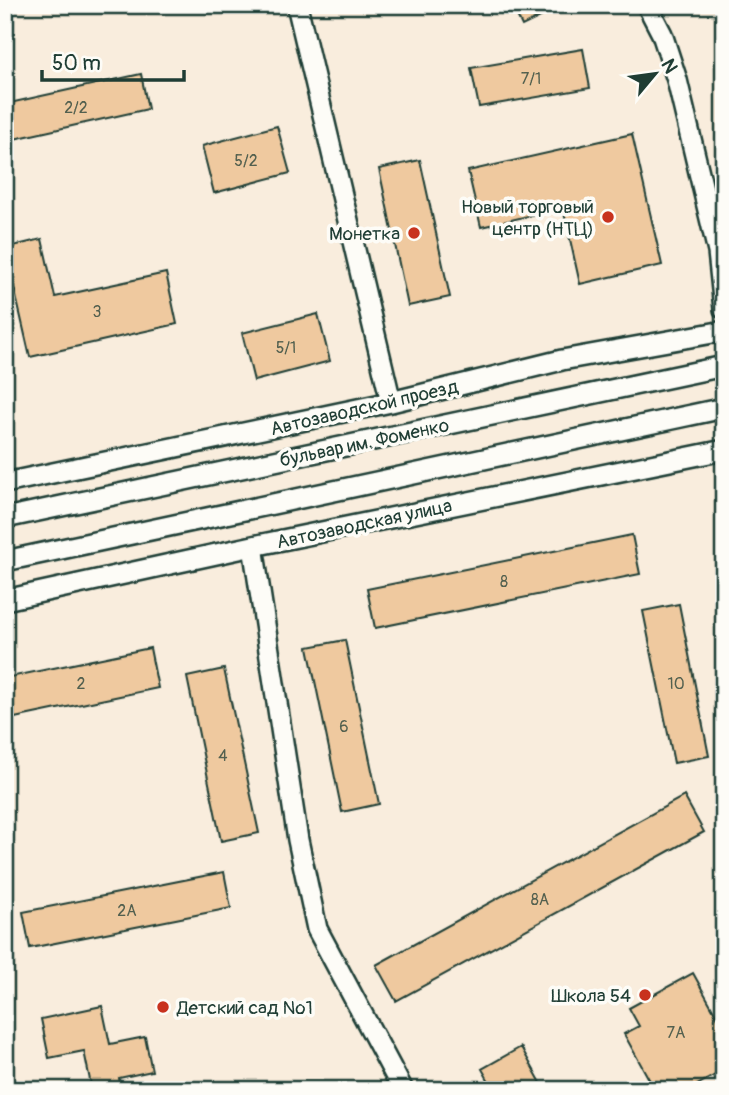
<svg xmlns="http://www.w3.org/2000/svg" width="729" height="1095" viewBox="0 0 729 1095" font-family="Pangolin,sans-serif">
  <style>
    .building { fill: #efc99f; stroke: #1f3d34; stroke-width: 2 }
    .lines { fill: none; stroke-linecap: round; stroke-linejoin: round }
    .minor-casing { stroke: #1f3d34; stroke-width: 24 }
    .minor { stroke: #fdfcf7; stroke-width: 19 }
    .poi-dot { fill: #c8321e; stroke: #fdfcf7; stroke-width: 2.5 }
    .labels { text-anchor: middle; stroke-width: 7; stroke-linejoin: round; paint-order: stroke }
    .number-label { font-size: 16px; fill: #53604f }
    .poi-label { font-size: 19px; fill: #1f3d34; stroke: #fdfcf7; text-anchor: end }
    .street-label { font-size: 19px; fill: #1f3d34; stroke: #fdfcf7 }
  </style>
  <rect width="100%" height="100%" fill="#f9eddd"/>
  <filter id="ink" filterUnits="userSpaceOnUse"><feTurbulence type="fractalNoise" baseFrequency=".0143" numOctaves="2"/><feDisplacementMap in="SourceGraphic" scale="14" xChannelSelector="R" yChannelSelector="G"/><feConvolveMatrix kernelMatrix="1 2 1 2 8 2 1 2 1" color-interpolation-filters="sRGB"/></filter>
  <g filter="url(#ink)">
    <path class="building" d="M512 5H565L522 26Z
      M583 49 590 88 479 107 471 68Z
      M141 74 148 109 5 141V104Z
      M277 126 290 173 214 193 202 146Z
      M632 134 662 265 580 284 563 208 481 227 468 171Z
      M420 160 450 297 408 306 379 169Z
      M42 239 55 297 166 273 177 324 30 357 5 248Z
      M318 314 330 361 254 381 242 333Z
      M632 535 640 574 375 628 367 589Z
      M679 604 709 756 674 763 643 611Z
      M345 640 379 804 342 812 308 647Z
      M150 648 158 688 5 720V678Z
      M224 669 259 833 221 841 187 677Z
      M684 796 704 832 396 1001 376 965Z
      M224 872 231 908 30 948 23 912Z
      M693 973 724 1029V1070L688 1090H655L624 1034 639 1026 629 1008Z
      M102 1006 110 1044 145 1037 152 1071 119 1078 121 1090H92L84 1051 49 1058 41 1019Z
      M521 1047 545 1090H494L482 1069Z"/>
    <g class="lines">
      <g class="minor-casing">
        <path id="minor" d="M297 5 391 402
          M647 5 662 34 677 80 718 252 724 309
          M5 483 391 402 562 360 724 331
          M5 518 724 366
          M253 546 298 840 317 929 403 1090
          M5 561 724 408
          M5 600 253 546 724 450"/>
      </g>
      <use href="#minor" class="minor"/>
    </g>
  </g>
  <g class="poi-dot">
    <circle cx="608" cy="217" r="7"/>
    <circle cx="414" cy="233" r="7"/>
    <circle cx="645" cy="995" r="7"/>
    <circle cx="163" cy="1007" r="7"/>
  </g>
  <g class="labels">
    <g class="number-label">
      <text x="531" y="84">7/1</text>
      <text x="76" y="113">2/2</text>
      <text x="246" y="166">5/2</text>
      <text x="97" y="317">3</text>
      <text x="286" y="353">5/1</text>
      <text x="504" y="587">8</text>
      <text x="81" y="689">2</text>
      <text x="676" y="689">10</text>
      <text x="344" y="732">6</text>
      <text x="223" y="761">4</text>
      <text x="540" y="905">8А</text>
      <text x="127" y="916">2А</text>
      <text x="676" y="1038">7А</text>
    </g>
    <g class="poi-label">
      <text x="594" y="213">Новый торговый<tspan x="594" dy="22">центр (НТЦ)</tspan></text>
      <text x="400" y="240">Монетка</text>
      <text x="631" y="1002">Школа 54</text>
      <text x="177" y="1014" text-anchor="start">Детский сад №1</text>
    </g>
    <g class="street-label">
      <text transform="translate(364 407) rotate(-13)" y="7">Автозаводской проезд</text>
      <text transform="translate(364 442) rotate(-12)" y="7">бульвар им. Фоменко</text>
      <text transform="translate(364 523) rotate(-12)" y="7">Автозаводская улица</text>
    </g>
  </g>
  <rect width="729" height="1095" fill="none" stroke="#fdfcf7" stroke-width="28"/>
  <rect x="14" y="14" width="701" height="1067" fill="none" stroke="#1f3d34" stroke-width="2.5" filter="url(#ink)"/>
  <g transform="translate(655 74) rotate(61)" stroke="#fdfcf7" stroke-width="5" paint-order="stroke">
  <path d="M0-5L12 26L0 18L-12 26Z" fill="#1f3d34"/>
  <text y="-10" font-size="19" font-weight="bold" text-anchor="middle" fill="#1f3d34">N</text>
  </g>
  <path d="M42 70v10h142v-10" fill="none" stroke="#1f3d34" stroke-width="3.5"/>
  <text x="52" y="70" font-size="21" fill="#1f3d34" stroke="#fdfcf7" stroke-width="5" paint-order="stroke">50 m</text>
</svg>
